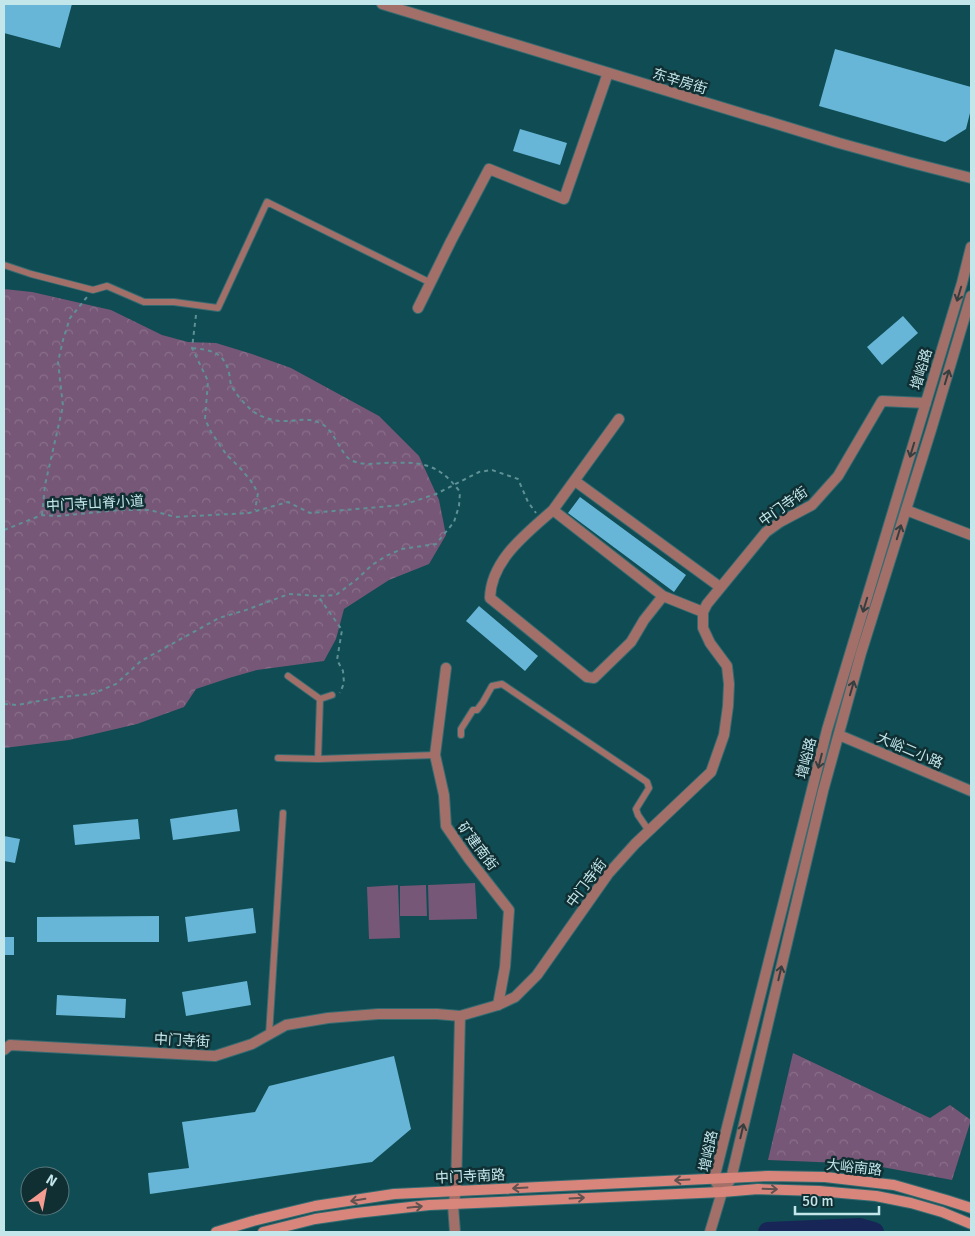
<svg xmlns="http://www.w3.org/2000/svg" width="975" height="1236" viewBox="0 0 975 1236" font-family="Signika,'Noto Sans SC',sans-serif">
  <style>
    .grass { fill: #775777 }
    .forest { fill: url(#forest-crowns) }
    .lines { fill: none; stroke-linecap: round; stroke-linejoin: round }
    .river { stroke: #172657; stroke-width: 20 }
    .building { fill: #67b6d7 }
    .service-casing { stroke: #346b71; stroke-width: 8 }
    .minor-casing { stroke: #346b71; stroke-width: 12 }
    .tertiary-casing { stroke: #346b71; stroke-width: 12 }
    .secondary-casing { stroke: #346b71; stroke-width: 12 }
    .path { stroke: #5f9096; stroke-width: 2; stroke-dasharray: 4 4; stroke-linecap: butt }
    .service { stroke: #a36f69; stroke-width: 6 }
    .minor { stroke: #a36f69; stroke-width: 10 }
    .tertiary { stroke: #a36f69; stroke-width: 10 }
    .secondary { stroke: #d8867c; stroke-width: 10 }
    .oneway { stroke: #353f40 }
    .oneway2 { stroke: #605250 }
    .labels { text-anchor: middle; stroke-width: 5; stroke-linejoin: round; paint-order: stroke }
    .street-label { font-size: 14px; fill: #c3e6eb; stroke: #102f33 }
  </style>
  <defs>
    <pattern id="forest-crowns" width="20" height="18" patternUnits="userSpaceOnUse" patternTransform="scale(1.25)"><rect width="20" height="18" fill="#775777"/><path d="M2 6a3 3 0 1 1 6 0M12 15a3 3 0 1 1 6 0" fill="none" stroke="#896f8a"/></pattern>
  </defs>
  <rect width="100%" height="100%" fill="#104c53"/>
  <path class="grass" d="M475 883 477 919 429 920 428 885Z
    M398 885 400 938 369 939 367 887Z
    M426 885 427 916H400V886Z"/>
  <path class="forest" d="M4 289 32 292 111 310 162 335 188 342 216 343 252 354 291 368 379 416 419 456 439 500 446 535 429 564 389 580 344 609 336 639 324 661 257 670 229 678 196 689 184 707 137 724 69 740 4 748Z
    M793 1053 930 1118 950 1105 971 1120 952 1180 866 1164 768 1160Z"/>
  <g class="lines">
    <path class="river" d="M768 1232 860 1228 874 1232"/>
  </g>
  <path class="building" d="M4 4H72L60 48 4 33Z
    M835 49 971 87V109L966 129 945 142 819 106Z
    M520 129 567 143 560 165 513 151Z
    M903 316 918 333 882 365 867 347Z
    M580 497 686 575 674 592 568 513Z
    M479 606 538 656 525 671 466 621Z
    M237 809 240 831 173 840 170 819Z
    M138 819 140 839 75 845 73 825Z
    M4 836 20 839 15 863 4 861Z
    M253 908 256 933 188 942 185 917Z
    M159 916V942H37V917Z
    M4 937H14V955H4Z
    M247 981 251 1005 186 1016 182 992Z
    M57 995 126 999 125 1018 56 1015Z
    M394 1056 411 1129 372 1162 150 1194 148 1173 189 1168 182 1122 255 1112 269 1086Z"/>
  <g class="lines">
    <g class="service-casing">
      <path id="service" d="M4 265 31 274 93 290 107 286 144 302H174L218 308 267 202 431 283
        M288 676 320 699
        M461 735V729L473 710H477L483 702 492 686 502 684 647 782 649 788 636 809 638 815 649 831
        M278 758 318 759 435 755
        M318 759 320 699 332 695
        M269 1035 283 813"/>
    </g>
    <g class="minor-casing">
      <path id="minor" d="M418 308 451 241 489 169 564 199 608 73
        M575 481 720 587
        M553 510 619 419
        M906 510 971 535
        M663 596 644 620 631 642 594 678 587 677 490 598C491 560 526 534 553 510L663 596 703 612
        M446 668 435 755 444 795 446 826 469 859 509 910 505 967 498 1005
        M455 1232 453 1205 456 1191 460 1016"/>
    </g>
    <g class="tertiary-casing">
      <path id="tertiary" d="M382 4 839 143 908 162 971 178
        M839 735 971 791
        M4 1050 10 1045 215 1056 252 1044 286 1025 328 1018 378 1014H437L460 1016 498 1005 515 997 537 975 608 874 635 844 711 772 724 735 728 706 729 684 727 666 710 643 703 628V612L707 604 766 532 780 522 812 505 838 476 882 401 926 403
        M722 1192 714 1179 827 730 962 283 971 247
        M710 1232 722 1192 731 1179 823 791 861 653 931 430 971 296"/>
    </g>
    <g class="secondary-casing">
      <path id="secondary" d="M216 1232 253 1221 315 1206 394 1194 768 1176 825 1177 894 1185 946 1200 971 1208
        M263 1232 315 1219 356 1213 429 1205 722 1192 758 1189 819 1191 876 1196 911 1203 942 1212 971 1224"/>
    </g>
    <path class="path" d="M196 315 192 348 208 381 205 419 211 432 226 454 241 469 251 481 258 493 255 510
      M192 348C211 350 224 352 229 373 230 377 230 381 231 385 235 394 250 411 259 415 265 418 275 421 281 421 297 422 306 416 322 424 336 432 341 457 353 461 363 465 373 464 383 463 419 462 437 461 460 492L459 506 454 522 436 544 402 549 386 556 372 565 356 580 336 595 318 596
      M42 515 45 485 63 406 58 362 63 340 70 318 87 297
      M4 530 42 515 58 516 120 510H150L175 517 249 513 288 502 310 513 403 505 436 494 479 472 492 470 518 479 528 502 536 513
      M4 704 17 705 61 697 92 694 116 684 141 661 219 618 246 610 289 594 318 596 342 630 337 660 343 671 344 683 340 693"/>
    <use href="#service" class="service"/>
    <use href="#minor" class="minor"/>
    <use href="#tertiary" class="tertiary"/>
    <use href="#secondary" class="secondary"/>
  </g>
  <defs><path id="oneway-shaft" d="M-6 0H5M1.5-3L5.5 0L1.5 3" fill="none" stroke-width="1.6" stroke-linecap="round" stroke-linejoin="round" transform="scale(1.25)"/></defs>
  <g class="oneway">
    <use href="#oneway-shaft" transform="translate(959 294) rotate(107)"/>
    <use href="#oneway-shaft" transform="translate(947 377) rotate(-73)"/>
    <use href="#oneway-shaft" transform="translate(912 450) rotate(107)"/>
    <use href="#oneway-shaft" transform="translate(899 532) rotate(-73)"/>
    <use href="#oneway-shaft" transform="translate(865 605) rotate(107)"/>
    <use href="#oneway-shaft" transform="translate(852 688) rotate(-74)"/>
    <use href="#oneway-shaft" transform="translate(820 761) rotate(104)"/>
    <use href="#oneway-shaft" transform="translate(780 973) rotate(-77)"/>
    <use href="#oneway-shaft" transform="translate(742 1131) rotate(-77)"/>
  </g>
  <g class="oneway2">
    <use href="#oneway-shaft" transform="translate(682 1180) rotate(177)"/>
    <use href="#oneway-shaft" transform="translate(520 1188) rotate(177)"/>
    <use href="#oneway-shaft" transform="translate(770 1189) rotate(2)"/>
    <use href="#oneway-shaft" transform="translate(577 1198) rotate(-3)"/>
    <use href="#oneway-shaft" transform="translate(358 1200) rotate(171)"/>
    <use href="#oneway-shaft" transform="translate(415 1207) rotate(-6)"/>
  </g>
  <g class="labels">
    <g class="street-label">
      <text transform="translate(680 81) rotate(17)" y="5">东辛房街</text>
      <text transform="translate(921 369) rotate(-73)" y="5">增峪路</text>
      <text transform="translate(95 503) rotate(-3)" y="5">中门寺山脊小道</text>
      <text transform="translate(783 506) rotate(-35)" y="5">中门寺街</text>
      <text transform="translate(910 750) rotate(23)" y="5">大峪二小路</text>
      <text transform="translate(806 758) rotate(-76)" y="5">增峪路</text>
      <text transform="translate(478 846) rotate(53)" y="5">矿建南街</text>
      <text transform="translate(586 883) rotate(-53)" y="5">中门寺街</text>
      <text transform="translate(182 1040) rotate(3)" y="5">中门寺街</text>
      <text transform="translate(708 1151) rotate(-78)" y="5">增峪路</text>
      <text transform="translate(854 1167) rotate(6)" y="5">大峪南路</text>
      <text transform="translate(470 1176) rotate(-3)" y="5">中门寺南路</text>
    </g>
  </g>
  <rect width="975" height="1236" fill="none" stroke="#c3e6eb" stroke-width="10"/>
  <g transform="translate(45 1191) rotate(32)"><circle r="24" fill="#102f33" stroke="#58787d"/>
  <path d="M0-4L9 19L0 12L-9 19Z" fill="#f59c92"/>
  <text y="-8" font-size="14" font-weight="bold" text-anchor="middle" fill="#c3e6eb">N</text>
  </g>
  <path d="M795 1206v8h84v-8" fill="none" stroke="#c3e6eb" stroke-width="2.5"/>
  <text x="802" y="1206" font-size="15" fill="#c3e6eb" stroke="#102f33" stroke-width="4" paint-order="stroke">50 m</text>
</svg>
